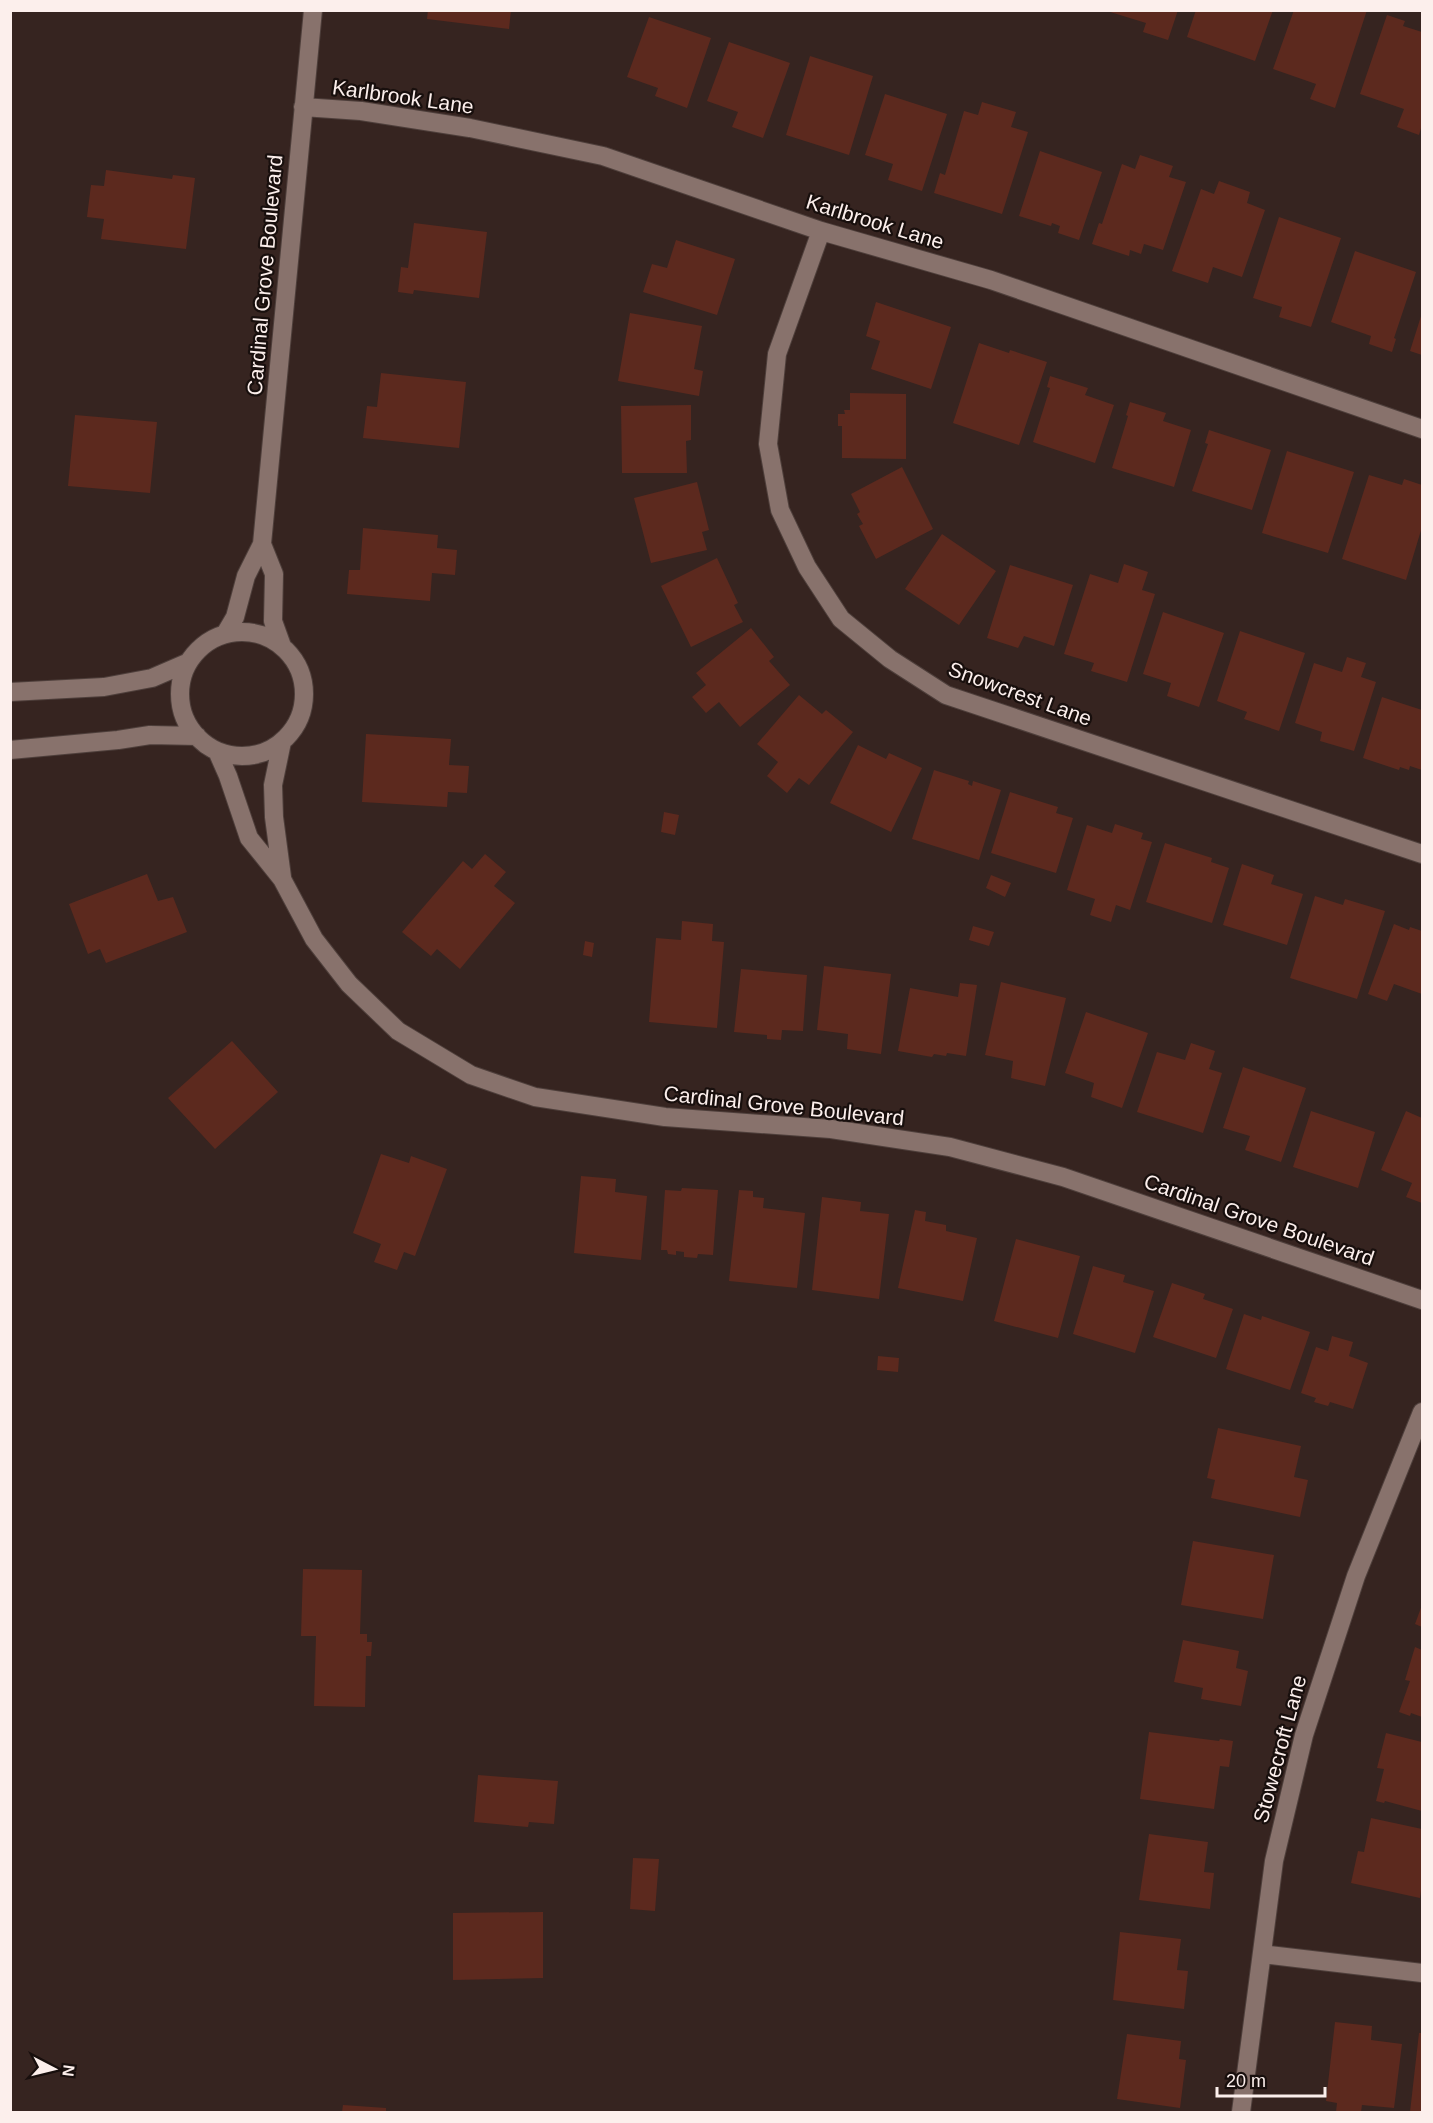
<svg xmlns="http://www.w3.org/2000/svg" width="1433" height="2123" viewBox="0 0 1433 2123" font-family="Arial,sans-serif">
  <style>
    .building { fill: #5c291e }
    .lines { fill: none; stroke-linecap: round; stroke-linejoin: round }
    .minor-casing { stroke: #4e3f3b; stroke-width: 20 }
    .minor { stroke: #88726c; stroke-width: 18 }
    .labels { text-anchor: middle; stroke-width: 4.5; stroke-linejoin: round; paint-order: stroke }
    .street-label { font-size: 21px; fill: #fcefec; stroke: #180f0d }
  </style>
  <rect width="100%" height="100%" fill="#362420"/>
  <path class="building" d="M428 10H511L509 29 427 19Z
    M1178 10 1168 40 1143 32 1146 23 1107 11Z
    M1196 10H1273L1255 61 1187 37Z
    M1294 10H1367L1335 108 1310 99 1316 84 1273 69Z
    M1387 15 1405 21 1403 26 1422 32V125L1419 135 1397 127 1404 109 1360 94Z
    M649 17 711 38 687 108 655 96 658 88 627 77Z
    M729 42 790 63 763 138 732 127 738 112 707 101Z
    M810 56 873 76 849 155 786 135Z
    M885 94 947 114 922 191 888 180 893 164 865 155Z
    M982 102 1016 112 1011 127 1028 132 1002 214 934 193 940 173 945 175 964 111 978 115Z
    M1040 151 1102 172 1079 240 1058 233 1060 226 1052 223 1051 226 1019 216Z
    M1140 155 1173 166 1169 177 1186 182 1163 250 1144 244 1141 254 1130 250 1129 256 1092 244 1099 223 1102 224 1122 164 1135 169Z
    M106 170 172 179 173 175 195 178 186 249 101 239 104 219 87 217 91 185 104 186Z
    M1219 181 1250 192 1247 203 1265 210 1242 277 1213 267 1208 283 1172 271 1201 189 1214 194Z
    M1279 217 1341 238 1311 327 1279 317 1282 307 1253 298Z
    M414 223 487 232 479 298 414 290 413 294 398 292 401 267 408 268Z
    M676 240 735 259 717 315 643 292 652 264 667 268Z
    M1355 251 1416 272 1394 338 1396 339 1392 352 1369 344 1371 336 1331 322Z
    M876 302 951 327 931 389 871 369 880 341 866 336Z
    M630 313 702 326 694 369 703 371 699 396 618 381Z
    M1422 313V355L1410 351Z
    M979 343 1009 353 1010 350 1047 362 1019 445 953 423Z
    M381 373 466 382 459 448 363 438 367 406 377 407Z
    M1050 376 1088 388 1085 395 1114 405 1095 463 1033 442 1050 388 1047 387Z
    M850 393 906 394V459L842 458V426H838V414H845L844 410H850Z
    M1130 402 1166 413 1163 421 1191 430 1174 487 1112 468 1128 416 1126 415Z
    M691 405V440L686 441 687 473H622L621 406Z
    M75 415 157 422 150 493 68 486Z
    M1209 430 1271 450 1252 510 1192 491 1208 444 1205 443Z
    M1287 451 1354 472 1328 553 1262 533Z
    M902 467 933 529 876 559 859 526 863 524 857 514 860 512 851 494Z
    M1369 475 1402 485 1404 479 1422 485V527L1406 580 1342 559Z
    M697 482 709 530 702 532 707 550 651 563 634 498Z
    M363 528 438 535 437 548 457 550 455 575 432 573 430 601 347 594 349 570H360Z
    M942 534 996 571 959 625 905 589Z
    M717 558 738 603 734 605 743 622 691 647 661 586Z
    M1124 564 1148 572 1142 590 1155 594 1127 682 1091 671 1094 663 1064 654 1090 574 1118 583Z
    M1010 565 1073 585 1054 646 1024 636 1018 648 987 638Z
    M1163 612 1224 633 1199 707 1167 696 1171 683 1143 674Z
    M751 628 774 657 769 661 790 685 740 727 719 702 706 713 692 697 706 685 696 673Z
    M1240 631 1305 653 1279 731 1244 719 1247 712 1217 701Z
    M1347 657 1366 663 1361 677 1376 682 1354 751 1320 741 1322 732 1295 723 1314 663 1342 672Z
    M799 695 822 714 826 710 853 732 809 785 799 778 787 793 767 776 778 762 757 744Z
    M1382 697 1422 710V770L1410 766 1409 770 1400 767 1399 770 1363 758Z
    M366 734 451 739 449 765 469 766 467 793 448 792 447 807 362 802Z
    M858 745 886 759 889 753 922 768 891 832 830 803Z
    M934 770 969 781 968 784 972 786 973 781 1001 790 979 860 912 839Z
    M1010 792 1058 807 1056 813 1073 818 1056 873 991 853Z
    M664 812 679 815 675 835 661 832Z
    M1115 824 1143 833 1141 839 1152 842 1130 910 1116 905 1111 922 1090 915 1095 899 1067 890 1087 825 1112 833Z
    M1165 843 1212 858 1211 862 1229 868 1212 923 1146 902Z
    M485 854 506 872 494 886 515 903 460 969 437 949 431 956 402 932 463 861 472 869Z
    M1242 864 1274 875 1271 884 1303 894 1287 945 1223 925Z
    M147 874 158 901 173 897 187 932 106 963 100 949 88 954 69 904Z
    M991 875 1011 883 1005 897 986 888Z
    M1315 896 1343 905 1345 899 1385 911 1357 999 1290 978Z
    M682 921 713 924 712 941 724 942 717 1028 649 1022 656 938 681 940Z
    M1394 924 1409 930 1410 927 1422 931V994L1394 984 1387 1001 1368 994Z
    M973 926 994 932 989 946 969 940Z
    M585 941 594 943 592 957 583 955Z
    M824 966 891 974 881 1054 847 1049 848 1034 817 1030Z
    M741 969 807 975 803 1031 782 1030 781 1040 767 1039V1035L734 1032Z
    M1001 982 1066 998 1045 1086 1011 1078 1013 1061 985 1055Z
    M960 983 977 985 966 1056 947 1053 946 1056 934 1054 932 1057 898 1051 910 988 958 997Z
    M1086 1012 1148 1033 1122 1108 1091 1097 1094 1083 1065 1073Z
    M232 1041 278 1092 215 1149 168 1098Z
    M1191 1043 1215 1051 1209 1069 1222 1073 1203 1133 1137 1112 1157 1052 1185 1060Z
    M1243 1067 1306 1088 1281 1162 1245 1150 1250 1136 1223 1128Z
    M1311 1111 1375 1132 1358 1188 1293 1167Z
    M1406 1111 1422 1118V1203L1406 1197 1412 1183 1381 1170Z
    M381 1154 409 1163 411 1156 447 1169 415 1256 404 1252 397 1270 374 1262 381 1244 353 1233Z
    M581 1176 616 1179 615 1192 647 1196 641 1260 574 1253Z
    M682 1188 718 1190 713 1255 698 1254 697 1258 684 1257V1252L676 1251V1255L668 1254 667 1250H661L665 1190 681 1191Z
    M739 1190 753 1191V1197L764 1198 763 1208 805 1213 797 1288 729 1281Z
    M822 1197 861 1202 860 1211 889 1214 879 1299 812 1290Z
    M915 1210 926 1212 925 1221 946 1225V1231L977 1238 963 1301 898 1288Z
    M1016 1239 1080 1256 1058 1338 994 1321Z
    M1093 1266 1125 1275 1123 1282 1154 1291 1135 1353 1073 1334Z
    M1172 1283 1205 1294 1203 1299 1233 1309 1216 1358 1153 1337Z
    M1244 1314 1261 1320 1262 1316 1310 1332 1290 1390 1226 1369Z
    M1332 1336 1353 1342 1349 1356 1368 1363 1353 1409 1330 1402 1328 1406 1314 1402 1316 1398 1301 1393 1316 1347 1328 1351Z
    M878 1356 899 1358 898 1372 877 1370Z
    M1218 1428 1301 1446 1294 1477 1308 1480 1300 1517 1211 1498 1215 1480 1207 1478Z
    M1193 1541 1274 1555 1263 1619 1181 1605Z
    M303 1569 362 1570 360 1634H367V1642H372L371 1656H366L365 1707 314 1706 316 1636H301Z
    M1422 1605V1627L1415 1624Z
    M1183 1640 1239 1651 1236 1668 1248 1671 1241 1706 1201 1699 1203 1688 1174 1682Z
    M1415 1647 1422 1650V1717L1411 1713 1410 1716 1399 1712 1410 1681 1405 1680Z
    M1149 1732 1219 1741 1220 1739 1233 1741 1229 1767 1220 1766 1214 1809 1140 1799Z
    M1386 1733 1422 1742V1811L1385 1801 1384 1803 1376 1801 1384 1769 1377 1768Z
    M478 1775 558 1781 554 1824 529 1822 528 1827 474 1822Z
    M1371 1818 1422 1829V1884L1420 1898 1351 1883 1358 1851 1364 1852Z
    M1149 1834 1208 1842 1204 1872 1214 1873 1210 1909 1139 1900Z
    M633 1858 659 1859 655 1911 630 1909Z
    M543 1912V1978L453 1980V1913Z
    M1120 1932 1181 1939 1177 1970 1188 1971 1184 2009 1113 2000Z
    M1335 2022 1372 2026 1371 2040 1402 2044 1394 2108 1362 2105 1361 2112H1336L1337 2103 1326 2101Z
    M1419 2033H1422V2112H1410Z
    M1127 2034 1181 2041 1179 2059 1186 2060 1180 2108 1117 2099Z
    M343 2105 386 2108V2112H342Z"/>
  <g class="lines">
    <g class="minor-casing">
      <path id="minor" d="M303 107 361 111 470 128 603 156 821 231 991 280 1422 429
        M821 231 777 354 768 444 780 510 807 567 841 619 890 659 946 695 1422 854
        M262 544 274 574 273 621 282 646
        M180 694a62 62 0 1 1 124 0a62 62 0 1 1-124 0Z
        M225 634 235 617 246 576 262 544 313 10
        M10 692 104 687 152 678 189 662
        M282 742 273 785 274 817 282 877
        M10 750 118 740 150 735 197 736
        M217 751 228 776 249 838 282 879 314 939 349 984 398 1031 471 1075 535 1097 665 1117 831 1129 950 1147 1063 1177 1422 1300
        M1262 1954 1422 1973
        M1241 2112 1274 1861 1304 1735 1356 1576 1422 1412"/>
    </g>
    <use href="#minor" class="minor"/>
  </g>
  <g class="labels">
    <g class="street-label">
      <text transform="translate(403 97) rotate(8)" y="7">Karlbrook Lane</text>
      <text transform="translate(875 222) rotate(17)" y="7">Karlbrook Lane</text>
      <text transform="translate(265 275) rotate(-85)" y="7">Cardinal Grove Boulevard</text>
      <text transform="translate(1020 694) rotate(20)" y="7">Snowcrest Lane</text>
      <text transform="translate(784 1106) rotate(6)" y="7">Cardinal Grove Boulevard</text>
      <text transform="translate(1259 1220) rotate(19)" y="7">Cardinal Grove Boulevard</text>
      <text transform="translate(1280 1749) rotate(-75)" y="7">Stowecroft Lane</text>
    </g>
  </g>
  <rect width="1433" height="2123" fill="none" stroke="#fcefec" stroke-width="24"/>
  <g transform="translate(54 2069) rotate(97)" stroke="#180f0d" stroke-width="4.5" paint-order="stroke">
  <path d="M0-4.5L10 22L0 15L-10 22Z" fill="#fcefec"/>
  <text y="-9" font-size="16" font-weight="bold" text-anchor="middle" fill="#fcefec">N</text>
  </g>
  <path d="M1217 2087v9h108v-9" fill="none" stroke="#fcefec" stroke-width="3"/>
  <text x="1226" y="2087" font-size="18" fill="#fcefec" stroke="#180f0d" stroke-width="4.5" paint-order="stroke">20 m</text>
</svg>
